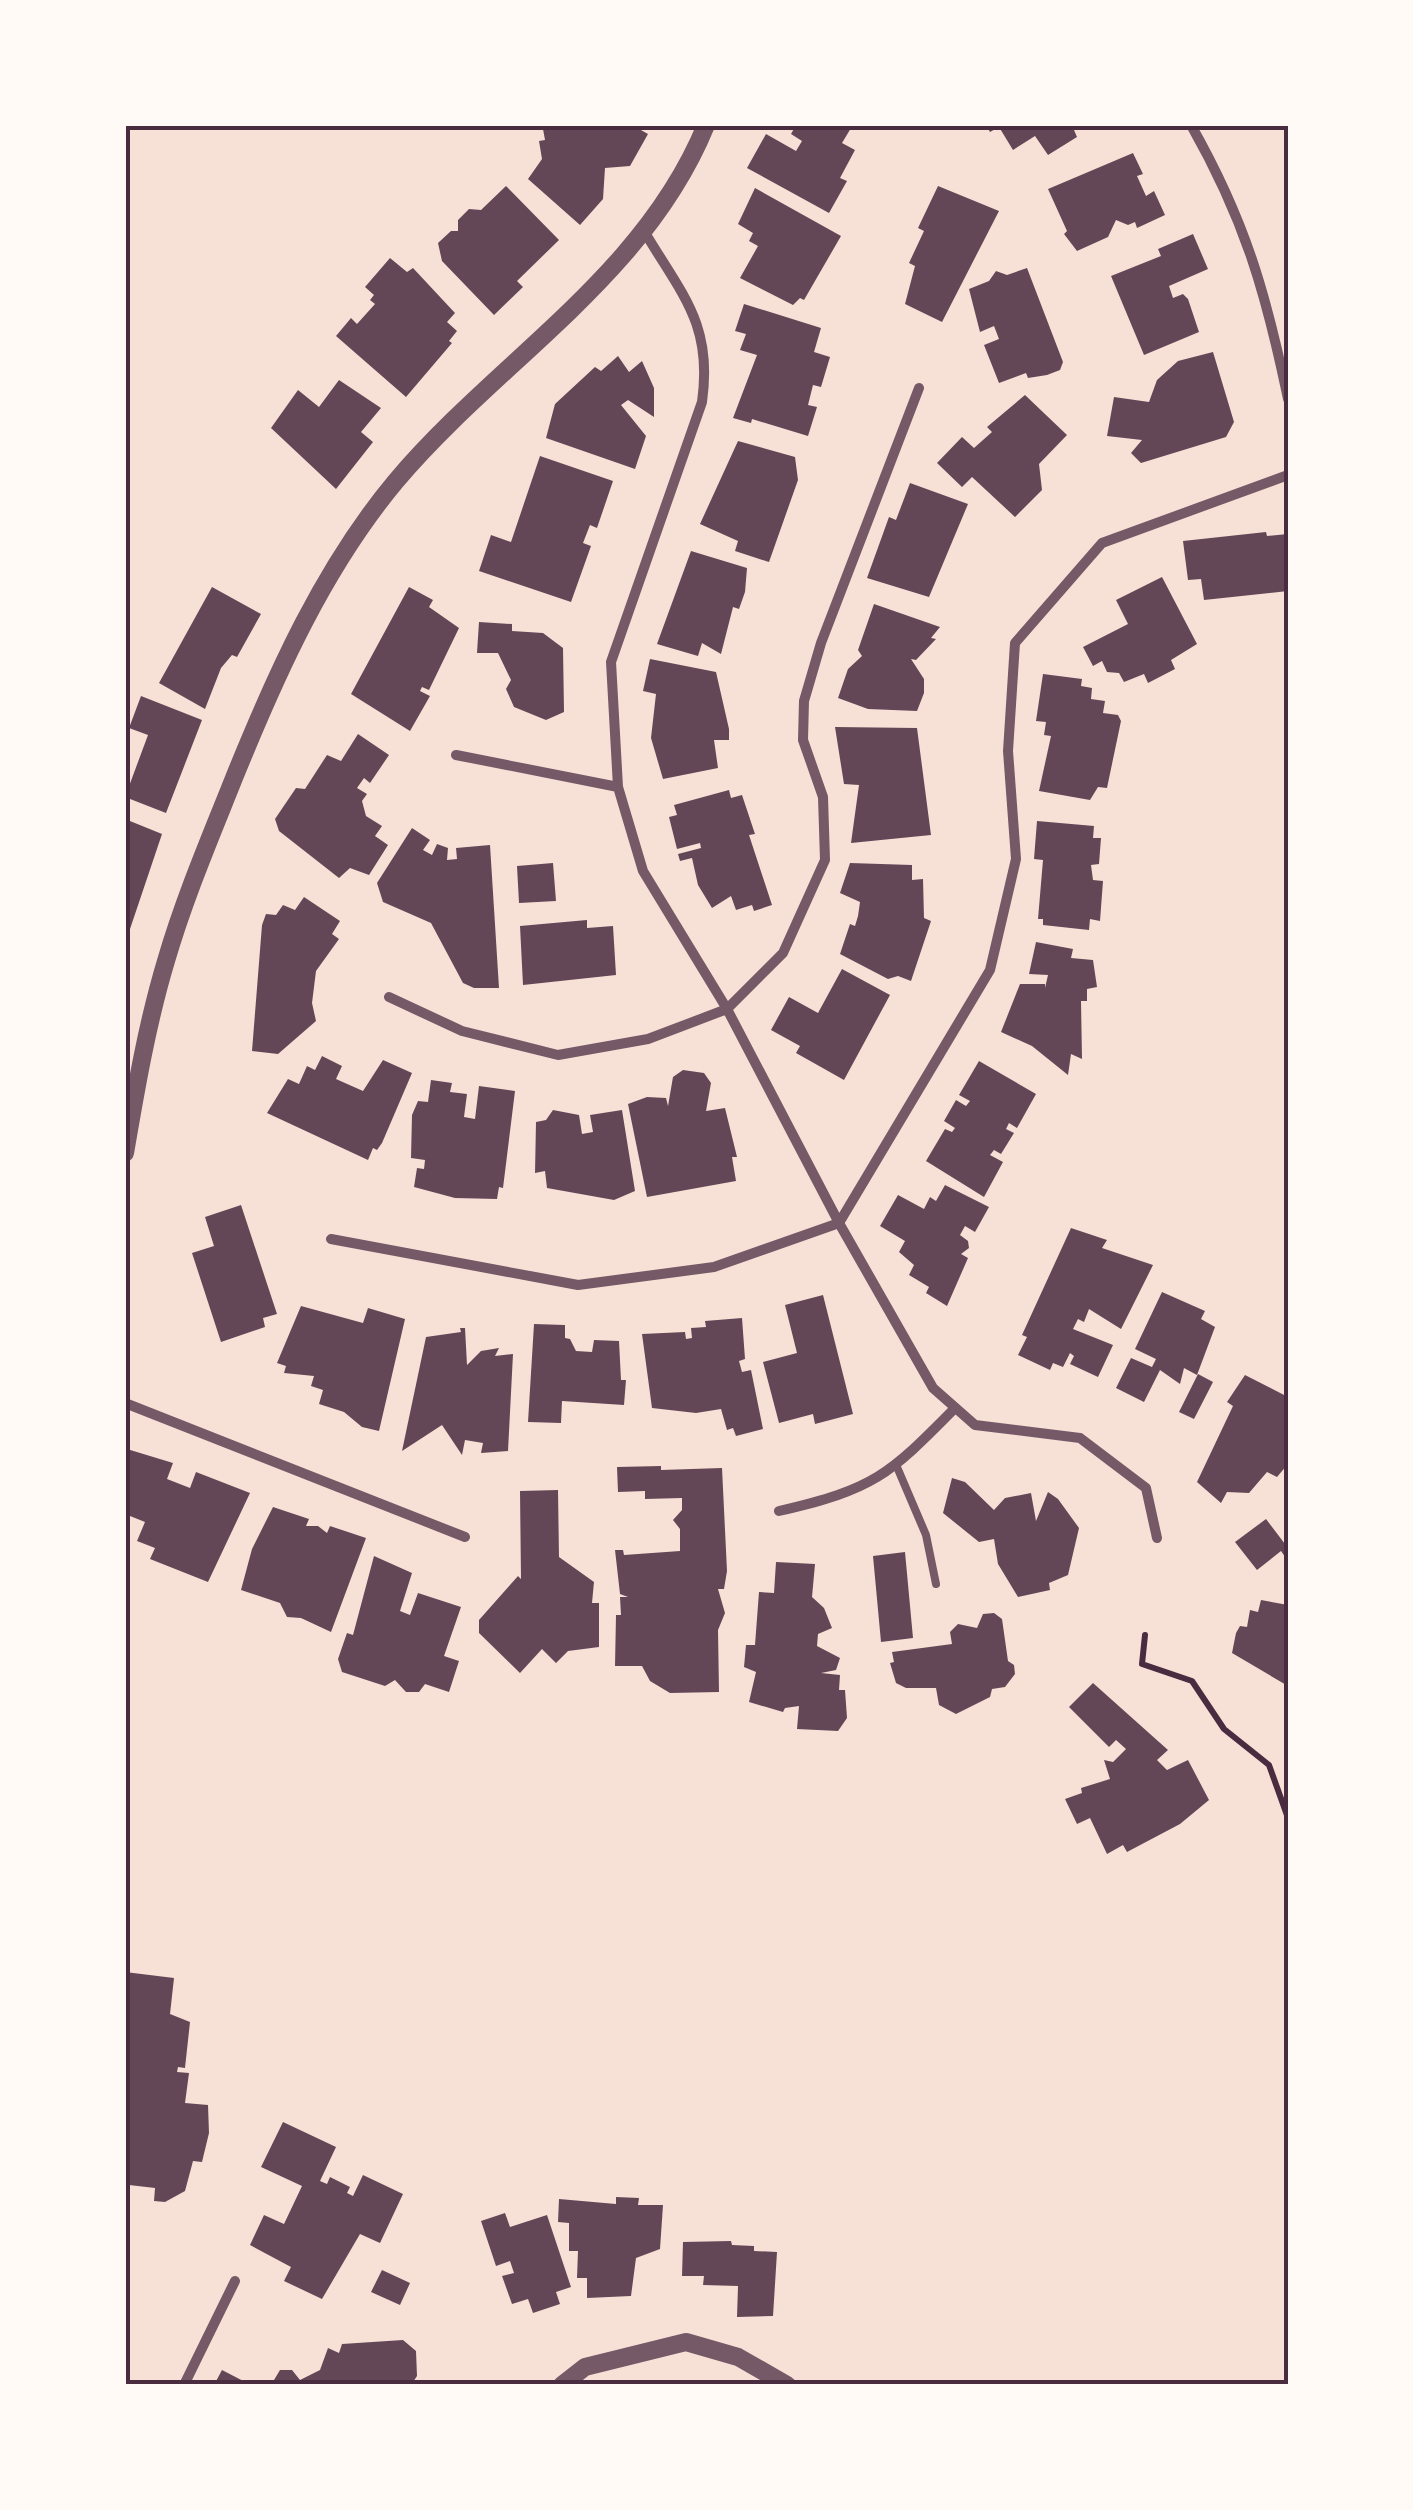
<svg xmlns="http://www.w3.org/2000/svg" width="1413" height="2510" viewBox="0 0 1413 2510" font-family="Barlow,sans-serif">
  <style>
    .building { fill: #644757 }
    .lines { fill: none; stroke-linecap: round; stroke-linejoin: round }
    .path { stroke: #4a2c40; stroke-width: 6 }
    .service { stroke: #755966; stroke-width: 8 }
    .minor { stroke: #755966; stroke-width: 10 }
    .tertiary { stroke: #755966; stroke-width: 18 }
    .neatline { fill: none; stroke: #4a2c40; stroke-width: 4 }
  </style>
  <rect width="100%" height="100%" fill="#f7e1d7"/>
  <path class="building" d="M554 125H632L648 134 630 166 605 168 603 199 580 225 528 179 542 159 539 141 545 140 543 129Z
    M796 125 851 128 842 143 855 150 840 178 847 181 829 213 747 168 766 134 796 151 802 141 791 134Z
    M986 125H1081L1074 130 1077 137 1048 155 1035 136 1013 150 999 127 990 132Z
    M1133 153 1143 174 1137 176 1146 196 1154 191 1165 215 1137 228 1135 222 1128 225 1116 220 1108 237 1077 251 1064 234 1067 231 1048 189Z
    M506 186 559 240 517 281 523 287 494 315 442 261 438 243 451 231H458V220L469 209 481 210Z
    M938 186 999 211 942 322 905 304 915 266 909 263 924 231 918 228Z
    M755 188 841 236 804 300 800 298 793 305 740 278 758 246 749 241 753 233 738 224Z
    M1193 234 1208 269 1169 286 1173 298 1183 294 1188 299 1199 332 1144 355 1111 276 1161 256 1158 249Z
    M390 258 407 272 413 268 455 313 447 322 457 331 449 341 452 343 406 397 336 336 351 318 357 324 375 304 370 300 374 295 365 287Z
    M1027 268 1063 362 1060 370 1047 375 1028 378 1026 373 999 383 984 345 999 339 994 326 980 332 969 289 989 281 996 271 1007 275Z
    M744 304 821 328 814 352 830 357 821 387 813 385 808 405 817 407 808 436 752 419 751 423 733 418 757 355 740 350 746 334 735 331Z
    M1213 352 1234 422 1226 437 1141 463 1131 453 1142 440 1107 436 1114 397 1149 402 1157 380 1178 361Z
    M618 356 629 372 642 361 654 388V417L628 400 621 405 646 436 635 469 546 438 555 404 595 367 601 371Z
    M339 380 381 408 361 432 373 442 336 489 271 428 298 390 319 407Z
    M1025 395 1067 435 1039 464 1042 490 1015 517 972 477 962 487 937 463 962 437 974 448 992 432 987 427Z
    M738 441 795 457 798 480 769 562 735 551 738 541 700 524Z
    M540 456 613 481 597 528 590 525 583 543 591 546 571 602 479 571 491 535 511 542Z
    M910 483 968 504 929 597 867 578 889 517 896 520Z
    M1266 532 1267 536 1288 534V591L1204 600 1201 579 1188 580 1183 541Z
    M691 551 747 568 745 592 739 609 733 607 721 654 702 643 698 656 657 644Z
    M1162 577 1197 644 1171 660 1175 669 1148 683 1144 674 1124 682 1119 673 1107 672 1102 661 1093 666 1083 647 1128 624 1116 600Z
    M212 587 261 614 237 657 232 655 221 668 205 709 159 683Z
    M409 587 433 600 429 607 459 628 429 690 422 687 420 691 430 696 410 731 351 694Z
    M874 604 940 627 931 638 936 639 916 660 911 659 924 679V693L917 711 868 709 838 698 848 669 862 656 858 650Z
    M479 622 512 624V631L543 633 563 648 564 712 546 720 514 707 506 689 511 680 498 653H477Z
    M650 659 716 672 729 729V740H714L718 768 663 779 651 738 656 694 643 691Z
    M1043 674 1082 679 1081 686 1092 688 1091 699 1105 701 1103 713 1118 715 1121 721 1107 788 1098 787 1090 800 1039 791 1051 736 1044 735 1046 722 1036 721Z
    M141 696 202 720 166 813 125 797 148 735 129 728Z
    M835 727 917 728 931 835 851 843 859 785 844 784Z
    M358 734 389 755 370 783 364 778 357 788 367 794 362 801 366 816 382 826 375 836 388 845 369 875 350 868 339 878 279 831 275 819 296 788 305 789 327 755 341 761Z
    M729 790 731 798 742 795 755 834 749 835 772 905 754 911 752 905 736 910 731 896 712 908 698 885 692 858 680 861 678 854 701 848 700 843 677 849 669 817 677 815 674 805Z
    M125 819 162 834 130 929 125 927Z
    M1037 821 1094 826 1093 838H1101L1099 864 1091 865 1093 880 1103 881 1100 921 1090 919 1089 930 1043 925V919H1038L1043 860 1034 859Z
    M412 828 430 840 423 850 432 855 437 844 448 848 447 860 457 859 456 848 490 845 499 988H474L463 983 431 923 383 902 377 883Z
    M553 863 556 901 519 903 517 866Z
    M850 863 912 865V880L923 879 924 918 931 921 911 981 898 976 888 979 840 954 850 924 855 926 858 916 860 902 840 893Z
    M304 897 340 921 332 934 339 939 316 971 312 1003 316 1021 278 1054 252 1051 262 925 266 914 276 915 283 905 295 910Z
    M587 920V928L613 926 616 975 523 985 520 926Z
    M1036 942 1073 949 1071 958 1093 960 1097 987 1087 989V1001H1081L1082 1059 1071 1054 1068 1075 1032 1046 1001 1032 1020 984H1045V988L1048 975 1029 974Z
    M842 969 890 995 844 1080 796 1053 800 1046 771 1030 789 997 818 1013Z
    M322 1056 342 1066 336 1079 363 1091 383 1060 412 1073 382 1143 377 1150 373 1148 368 1160 267 1113 288 1079 299 1084 307 1066 315 1070Z
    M979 1061 1036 1094 1017 1128 1009 1123 1006 1129 1014 1133 1001 1154 994 1150 990 1155 1003 1162 984 1197 926 1161 945 1129 952 1132 955 1128 944 1121 956 1100 966 1106 970 1101 959 1095Z
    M683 1070 704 1073 711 1083 706 1111 725 1108 737 1157H732L736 1181 647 1197 628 1104 647 1097 666 1098 668 1106 673 1077Z
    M431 1080 452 1083 450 1092 467 1094 464 1117 475 1119 479 1086 515 1091 503 1188 499 1187 497 1199 455 1198 414 1187 417 1168 424 1169 425 1160 411 1158 412 1115 418 1101 428 1102Z
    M553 1110 579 1115 582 1134 593 1132 590 1115 622 1110 635 1191 614 1200 547 1188 545 1171 535 1173 536 1122 546 1120Z
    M945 1185 989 1207 975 1232 965 1226 960 1235 968 1241 969 1248 961 1254 968 1258 947 1306 926 1293 929 1287 909 1275 914 1265 899 1252 905 1241 880 1226 898 1195 924 1209 930 1197 936 1201Z
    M241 1205 277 1314 263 1318 265 1327 221 1342 192 1253 214 1246 205 1217Z
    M1071 1228 1107 1240 1102 1248 1153 1265 1121 1329 1089 1309 1084 1322 1078 1319 1073 1329 1113 1345 1098 1377 1070 1364 1074 1356 1070 1353 1063 1367 1053 1363 1050 1370 1018 1355 1027 1337 1022 1335Z
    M1162 1292 1205 1311 1201 1319 1215 1327 1197 1375 1184 1368 1180 1384 1160 1370 1144 1402 1116 1388 1131 1358 1152 1367 1156 1359 1135 1349Z
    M823 1295 853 1414 815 1424 813 1414 779 1423 763 1362 797 1353 785 1305Z
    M301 1306 363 1323 368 1308 405 1319 379 1431 362 1427 344 1412 319 1404 323 1390 311 1386 314 1376 284 1373 286 1366 277 1363Z
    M742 1318 745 1359 739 1361 742 1372 751 1370 763 1429 736 1436 733 1428 727 1430 721 1409 696 1413 652 1408 642 1334 685 1332 686 1339 692 1338 691 1328 706 1327 705 1321Z
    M534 1324 565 1325V1338L570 1339 576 1351 592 1352 594 1340 619 1341 621 1380H626L624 1405 562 1401 561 1423 528 1422Z
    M460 1328H465L467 1365 481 1351 499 1348 495 1356 513 1354 508 1451 481 1453 483 1443 465 1440 462 1455 442 1425 402 1451 426 1337 461 1332Z
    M1198 1374 1213 1382 1194 1419 1179 1412Z
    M1245 1375 1288 1397V1464L1277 1477 1267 1472 1249 1493 1227 1492 1221 1503 1197 1482 1233 1406 1227 1402Z
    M127 1449 173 1463 167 1479 190 1488 196 1472 250 1493 208 1582 150 1559 155 1548 137 1541 145 1522 125 1514Z
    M661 1466V1470L722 1468 727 1571 724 1589H718L725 1613 718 1630 719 1692 670 1693 650 1681 642 1666H615L616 1615H621L620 1597H628L620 1594 615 1550H623L624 1555 680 1551V1529L673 1520 682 1510V1498L645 1499V1491L618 1492 617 1467Z
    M952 1478 965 1482 994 1510 1005 1498 1031 1493 1036 1521 1048 1492 1058 1499 1079 1528 1068 1575 1049 1583 1050 1590 1018 1597 998 1564 994 1539 979 1542 943 1513Z
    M558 1490 559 1557 594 1582 592 1603H599V1647L568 1651 556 1663 542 1649 520 1673 479 1633V1620L518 1576 521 1579 520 1491Z
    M273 1507 309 1519 306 1526H318L327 1533 330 1526 366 1538 331 1632 301 1618 287 1617 280 1603 241 1590 252 1549Z
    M1266 1519 1288 1548V1561L1281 1551 1257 1570 1235 1542Z
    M905 1552 913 1638 881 1642 873 1556Z
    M374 1556 412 1573 400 1611 410 1615 418 1593 461 1607 444 1656 459 1661 449 1692 425 1684 419 1692H406L395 1680 385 1686 342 1672 338 1659 347 1633 353 1635Z
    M776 1562 815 1564 812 1597 824 1608 832 1628 818 1634 817 1646 840 1658 836 1670 821 1673 840 1675 839 1690H845L847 1718 838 1731 797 1729 799 1706 785 1708 783 1712 749 1702 756 1672 744 1667 746 1645H755L759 1592 774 1593Z
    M1261 1600 1288 1605V1686L1232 1653 1236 1633 1240 1626 1247 1627 1250 1610 1258 1612Z
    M994 1613 1002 1619 1008 1661 1014 1665 1015 1674 1005 1687 992 1689 990 1697 956 1714 939 1705 936 1688H906L896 1683 890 1663 894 1662 892 1652 952 1644 950 1632 958 1624 977 1628 983 1614Z
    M1093 1683 1168 1750 1157 1760 1167 1770 1188 1760 1209 1800 1180 1824 1127 1852 1123 1845 1107 1854 1090 1818 1077 1824 1065 1799 1082 1793 1081 1788 1110 1779 1104 1760 1113 1762 1126 1749 1116 1740 1109 1747 1069 1707Z
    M125 1972 174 1978 170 2014 190 2022 185 2068 178 2067 177 2072 189 2073 185 2103 208 2105 209 2133 202 2162 193 2161 185 2191 165 2202 154 2201 155 2188 129 2185Z
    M283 2122 336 2147 320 2181 327 2184 330 2177 350 2187 347 2193 353 2196 363 2175 403 2194 380 2243 360 2234 322 2299 284 2281 291 2267 250 2245 264 2215 284 2224 302 2186 261 2167Z
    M616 2197 639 2198 638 2205H663L660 2249 636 2258 631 2296 587 2298V2278H577L578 2251H569V2223L558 2222 559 2199 616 2204Z
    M505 2213 510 2227 547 2215 571 2287 556 2292 560 2304 533 2313 528 2299 512 2304 502 2276 514 2273 510 2261 496 2266 481 2221Z
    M731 2241 732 2245 754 2246V2251L777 2252 773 2316 737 2317 738 2286 703 2285 704 2276H682L683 2242Z
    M382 2270 410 2283 400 2305 371 2292Z
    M403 2340 416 2351 417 2376 411 2385H271L280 2370H292L300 2380 320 2370 328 2348 339 2353 342 2344Z
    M222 2370 251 2385H214Z"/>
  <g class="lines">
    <path class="path" d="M1145 1635 1142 1664 1192 1681 1224 1729 1269 1765 1288 1818"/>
    <path class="service" d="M897 1467 926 1535 936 1584"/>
    <path class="minor" d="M1191 125C1245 220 1266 293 1288 399
      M644 231C682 295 713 324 702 402L611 662 618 787 643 871 727 1009 839 1223 933 1388 975 1425 1080 1438 1146 1488 1157 1538
      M456 755 618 787
      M389 997 462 1031 558 1055 648 1039 727 1009 783 953 825 860 823 797 803 740 804 701 821 643 919 388
      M331 1239 578 1285 714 1267 839 1223 990 970 1016 859 1008 751 1015 643 1102 543 1288 475
      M125 1403 465 1537
      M779 1511C874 1489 888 1476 955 1408
      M184 2385 235 2281"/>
    <path class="tertiary" d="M125 1153C136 1089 147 1024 166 961 184 899 210 838 234 778 276 674 324 567 396 481 498 360 644 277 706 125
      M562 2385 585 2367 686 2342 738 2357 787 2385"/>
  </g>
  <rect width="1413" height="2510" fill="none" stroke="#fffaf5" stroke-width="255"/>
  <rect x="128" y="128" width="1158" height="2254" class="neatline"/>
</svg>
